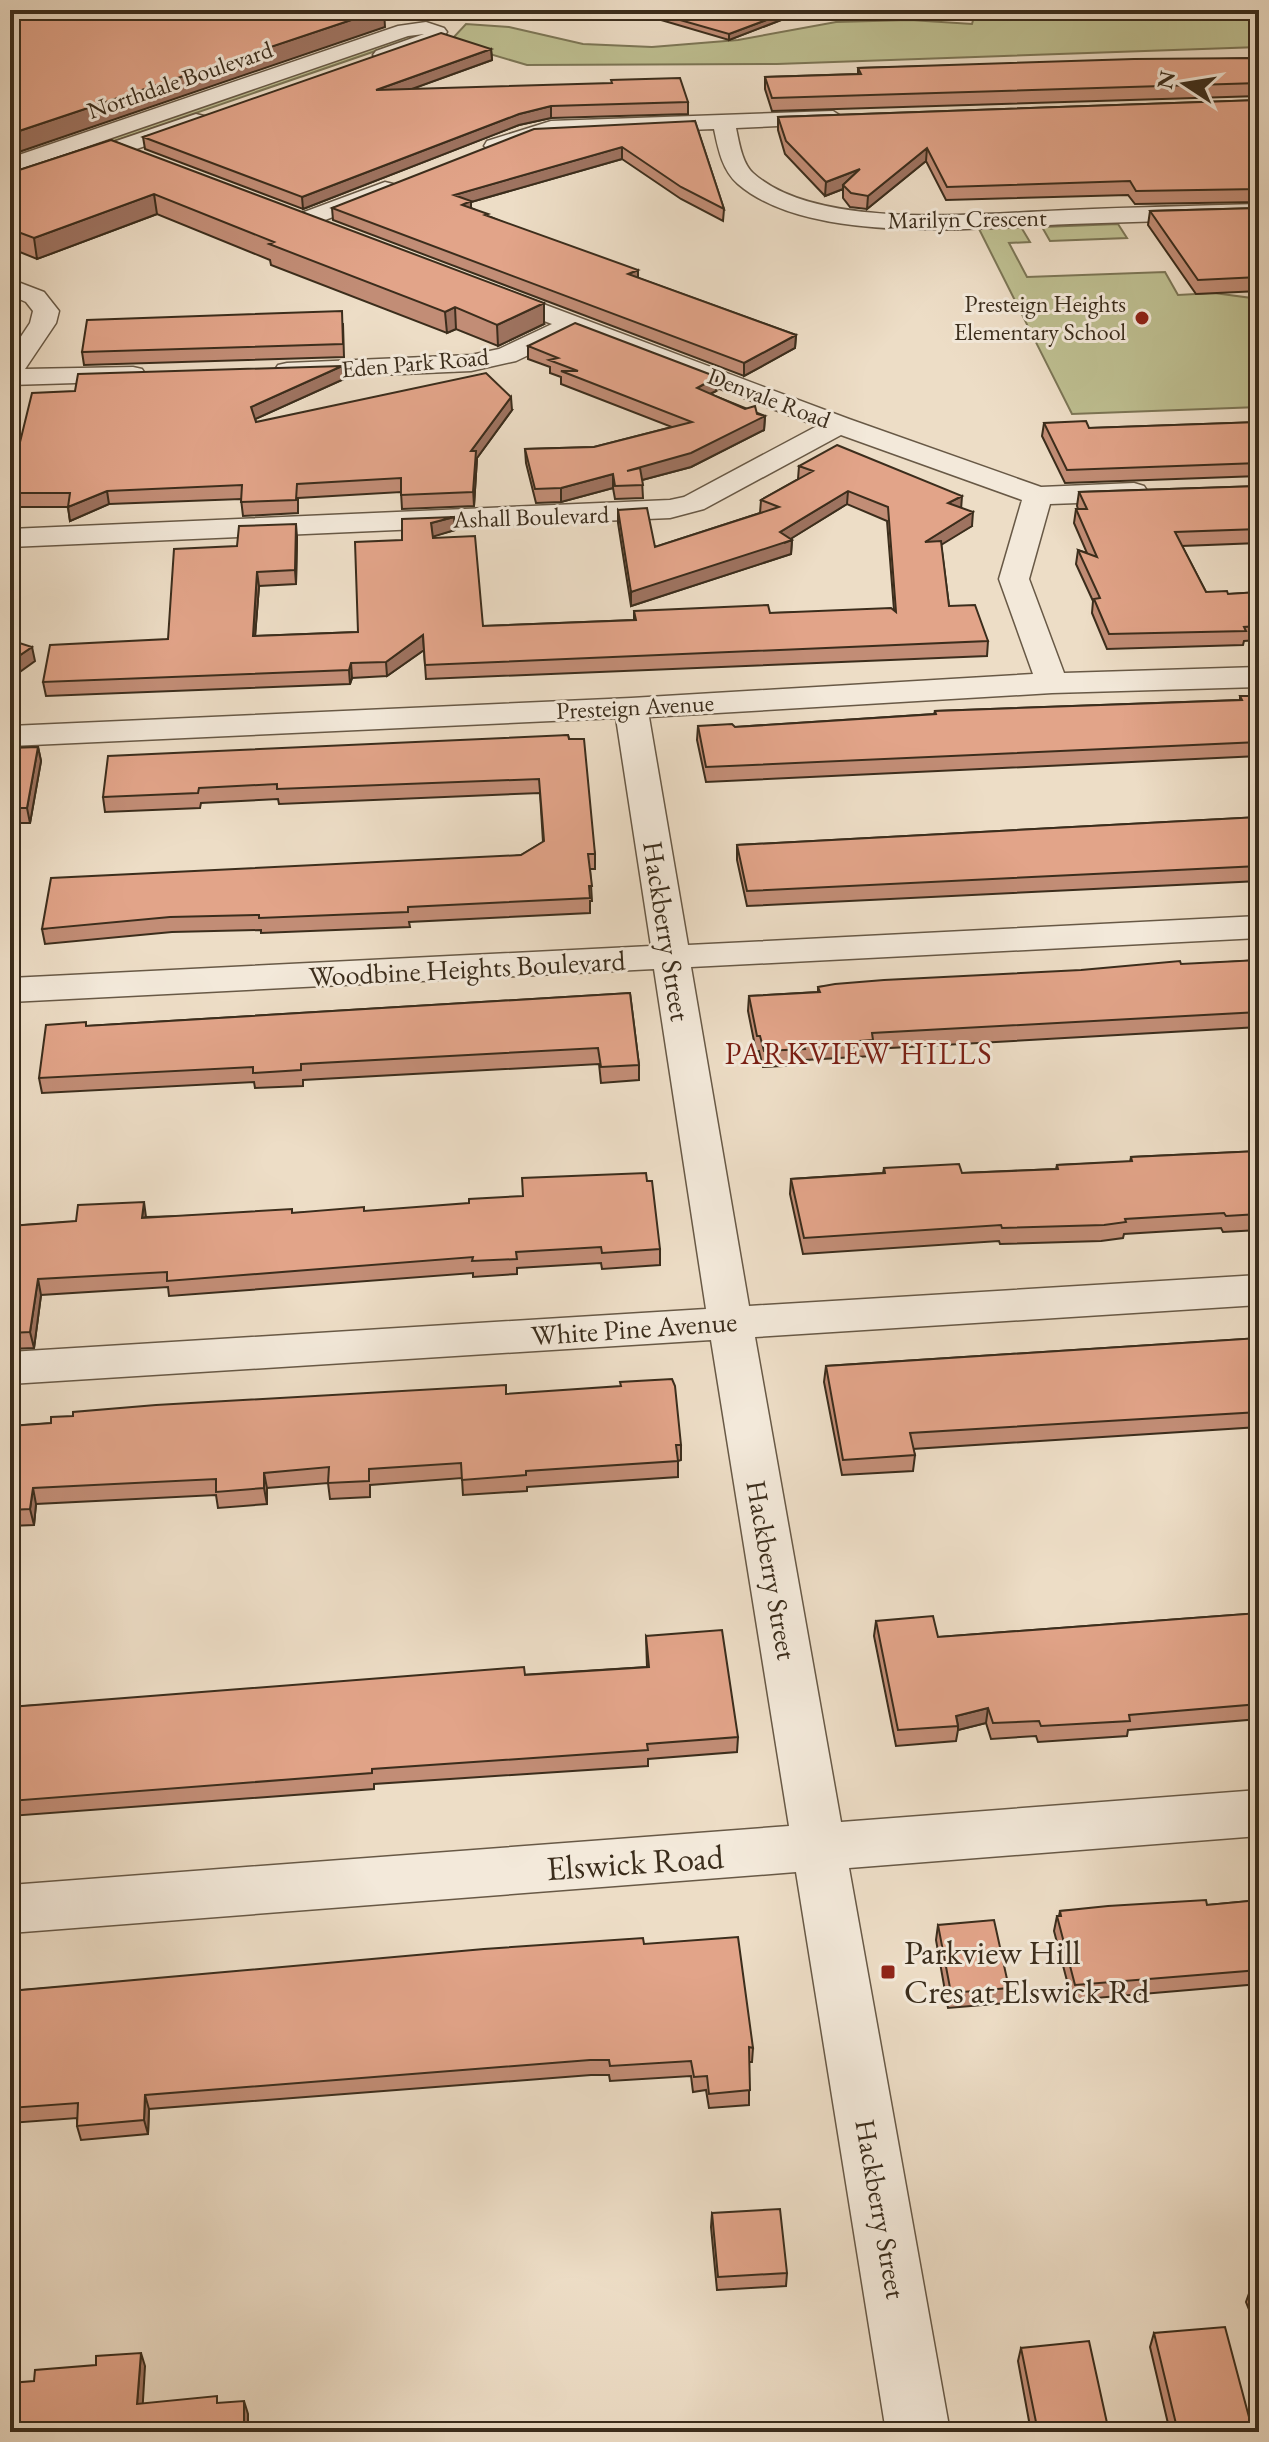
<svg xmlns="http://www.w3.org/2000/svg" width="1269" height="2442" viewBox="0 0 1269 2442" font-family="'EB Garamond',serif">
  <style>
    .green { fill: #bebf91; stroke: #7c7656; stroke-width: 2 }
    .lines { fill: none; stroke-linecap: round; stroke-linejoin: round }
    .minor-casing { stroke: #685946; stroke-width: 3 }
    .minor { fill: #f3e9da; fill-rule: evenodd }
    .wall { fill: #c28d76; stroke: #3b2d1c; stroke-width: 2 }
    .shaded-wall { fill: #9e7360; stroke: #3b2d1c; stroke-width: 2 }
    .building { fill: #e2a489; stroke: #3b2d1c; stroke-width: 2 }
    .poi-dot { fill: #8f2418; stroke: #f3e9da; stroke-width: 3 }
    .labels { text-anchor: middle; stroke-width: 6; stroke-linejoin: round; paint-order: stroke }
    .far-street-label { font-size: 24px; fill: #3b2d1c; stroke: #f3e9da }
    .far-poi-label { font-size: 24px; fill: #3b2d1c; stroke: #f3e9da; text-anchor: end }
    .street-label { font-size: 28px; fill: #3b2d1c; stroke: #f3e9da }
    .neighbourhood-label { font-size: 30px; letter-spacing: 2px; fill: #7a1f14; stroke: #f3e9da }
    .near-street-label { font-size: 34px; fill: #3b2d1c; stroke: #f3e9da }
    .near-poi-label { font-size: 34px; fill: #3b2d1c; stroke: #f3e9da; text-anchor: start }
  </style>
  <rect width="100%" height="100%" fill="#edddc6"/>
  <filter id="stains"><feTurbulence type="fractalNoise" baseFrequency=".0025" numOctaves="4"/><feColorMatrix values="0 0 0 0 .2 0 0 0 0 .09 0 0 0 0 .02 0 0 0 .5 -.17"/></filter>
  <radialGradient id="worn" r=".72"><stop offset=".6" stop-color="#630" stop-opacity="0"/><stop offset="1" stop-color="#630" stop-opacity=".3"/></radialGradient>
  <path class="green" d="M976 10H1259V47L777 64 527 65 446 41 454 37 466 24 509 27 583 44 652 47 738 40 836 22 910 20 972 24Z
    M410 34 422 35 10 177V171Z
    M1118 224 1127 238 1050 241 1042 227Z
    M1021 227 1030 242 1009 243 1027 277 1165 272 1178 295 1214 293 1259 299V407L1072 414 979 229Z"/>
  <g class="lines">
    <g class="minor-casing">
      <path id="minor" d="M460 10H482L483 12 473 18Z
        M426 22 444 28 447 32 440 42 383 61 373 55 376 51 424 34 408 36 10 173V158L398 26Z
        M833 111 844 118 841 123 736 128C739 142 742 163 753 173 818 232 986 213 1069 210 1133 207 1196 206 1259 204V218C1196 220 1133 222 1070 224 980 228 810 246 738 184 722 170 718 148 714 129L553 135 495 153 484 146 487 141 551 121Z
        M196 114 204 116 207 121 204 126 10 192V177Z
        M385 182 393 184 397 189 393 194 312 225H296L292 220 296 215Z
        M10 279 44 292 59 311 56 323 25 369 133 367 142 369 146 375 142 381 10 385V353L30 323 33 311 26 302 10 295Z
        M493 285 849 419 1041 487 1134 483 1144 486 1148 492 1144 498 1134 501 1050 504 1029 579 1064 673 1259 667V687L1052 693 649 717 688 945 1259 916V938L691 967 749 1306 1259 1275V1305L755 1337 841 1822 1259 1790V1836L849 1868 950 2432H886L796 1872 10 1933V1885L789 1826 711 1340 10 1384V1352L706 1309 654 969 10 1002V978L651 946 616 718 10 746V726L631 698 1033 674 999 579 1022 500 841 435 704 509 670 518 10 547V529L670 500 684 497 817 426 575 333 516 361 471 371 287 379 278 377 274 371 278 365 287 363 471 355 499 349 552 324 484 298 480 293 484 288Z"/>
    </g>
    <use href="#minor" class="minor"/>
  </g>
  <path class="wall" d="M627 10H807L729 40Z
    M491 49 492 60 411 89 688 102V114L551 118 519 125 303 209 145 149 143 137Z
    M1259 58V96L772 111 765 89V77L858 74V68Z
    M1259 100V202L1135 204 1128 195 946 200 926 161 867 209 850 207 843 198V189L825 196 785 154 778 130V117Z
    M695 121 724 209 723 221 681 199 622 159 471 202V208L488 216 638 278 796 335 795 348 744 376 333 220 332 208Z
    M111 140 544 324 498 346 456 329 447 333 271 265 270 260 157 214 37 259 10 248V173Z
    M1259 208V291L1196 294 1148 225 1150 211Z
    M343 324 344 357 84 365 82 352Z
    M528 346 716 391 710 394 765 416 764 430 691 467 642 480 643 498 615 499 613 488 561 502 536 503 526 463 525 449 594 447 672 427 561 384V377L550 373V367L528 359Z
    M344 379 255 419 256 422 512 410 477 458 474 506 402 509 401 492 298 498V513L243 516 241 499 109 504 70 521 68 507H10V483Z
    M1259 422V476L1065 483 1042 436 1044 423 1089 428Z
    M799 466 961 508 972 526 941 544 949 606 988 641 987 656 426 679 424 650 387 676 352 678 350 684 46 696 43 682 168 639 237 546 297 537 296 584 259 586 255 636 358 632 402 540 455 530 433 536 483 626 634 620V611L770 613 894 610 887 521 847 504 790 539 792 540 791 554 631 606 618 523V510L655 547 760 513 761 500 798 479Z
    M1259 486V543L1182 546 1206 592 1228 594 1259 592V640L1244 641 1243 645 1107 649 1092 613 1093 601 1076 564 1078 550 1087 553 1074 523 1076 509H1078L1077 506 1079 492Z
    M1240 696H1259V756L706 782 697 740 698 726 735 727 934 714 935 711 1240 700Z
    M568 735 595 854V869H590L592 901H590V913L409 922 410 927 261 933V930L172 932 45 944 42 929 521 855 543 842 540 793 279 804 278 799 201 803 200 808 105 812 103 797Z
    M38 747 41 761 30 823H17L12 871 10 872V748Z
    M1259 817V881L747 906 737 860V845Z
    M1259 960V1027L873 1049 872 1056 805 1060 804 1065 763 1067 759 1051H756L748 1011 749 996 818 992V987Z
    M630 993 639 1065V1080L601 1083 599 1064 303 1080V1086L255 1088 254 1082 42 1093 39 1078 87 1026Z
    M1259 1151V1230L1223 1232 1221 1228 1124 1234 1123 1238 1101 1241 1000 1244 999 1241 803 1254 790 1194 791 1179 883 1173 884 1168 962 1173 1056 1169 1057 1165 1130 1162 1131 1157Z
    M364 1211 660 1249V1265L602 1269 601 1263 517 1268V1274L473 1277V1273L169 1296 168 1287 41 1295 34 1348 10 1349V1226L146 1217Z
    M1259 1338V1427L913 1449 915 1455 913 1471 842 1475 824 1382 826 1366Z
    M506 1394 681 1445V1460L678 1461V1477L527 1487V1491L463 1495 462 1478 370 1485V1497L330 1499 328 1483 267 1488V1504L218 1508 216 1495 36 1504 34 1525 10 1526V1426Z
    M1259 1613V1719L1128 1730 1127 1736 1038 1742 1036 1736 991 1739 986 1723 958 1730 956 1741 896 1746 874 1636 876 1621 938 1637Z
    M646 1636 738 1737 737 1752 648 1759V1766L374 1784V1789L10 1816V1707L647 1667Z
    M1259 1900V1984L1072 2000 1054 1931 1057 1916H1059L1060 1911 1207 1905Z
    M938 1925 1009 1988 1006 2003 948 2008 936 1940Z
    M644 1944 753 2048 752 2062H749V2105L709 2108 706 2090 693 2092 691 2076 610 2081 609 2075H591L149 2109 148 2134 81 2140 77 2126V2118L10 2123V1991Z
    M712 2213 787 2273 786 2286 717 2290 711 2227Z
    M1259 2287V2335L1246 2302 1251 2288Z
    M1154 2333 1253 2432H1170L1150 2347Z
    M1021 2348 1109 2432H1031L1018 2361Z"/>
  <path class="shaded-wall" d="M381 10H384L385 27 10 155V134Z
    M793 10H807L729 40V34Z
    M491 49 492 60 376 102V90Z
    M551 106V118L519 125 303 209 302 197 519 114Z
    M622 147V159L471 202V213L454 195Z
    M927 148 926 161 867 209 868 196Z
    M860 169 843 185V189L825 196 826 182Z
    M154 194 157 214 37 259 34 238Z
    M638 270V283L628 274Z
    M544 303V324L498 346 497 325Z
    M455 307 456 329 447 333 445 312Z
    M796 335 795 348 744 376V363Z
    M342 366 344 379 253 420 251 407Z
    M717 377 716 391 696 401 697 388Z
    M511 397 512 410 477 458 474 506 471 451Z
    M765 416 764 430 691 467 627 484V471Z
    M613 474V488L561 502V488Z
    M107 491 109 504 70 521 68 507Z
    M848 491 847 504 784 543 792 540 791 554 631 606V592L780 532Z
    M962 496 961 510 948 503Z
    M973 512 972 526 923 556 925 542Z
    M454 517 455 530 432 537 431 523Z
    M296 524 297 537 296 584 295 570Z
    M257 572 259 586 254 650 253 636Z
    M423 635 424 650 387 676 386 662Z
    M32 647 35 661 10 679V662Z
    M351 663 352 678 350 684 349 670Z
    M38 747 41 761 30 823 27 808Z
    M14 808 17 823 12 871 10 863V843Z
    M144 1202 146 1217 142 1218Z
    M38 1279 41 1295 34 1348 30 1332Z
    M264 1473 267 1488V1504L264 1488Z
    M33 1488 36 1504 34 1525 30 1509Z
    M988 1708 986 1723 958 1730V1726L956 1716Z
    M145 2095 149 2109 148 2134 144 2120Z
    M141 2353 145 2366 142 2417 137 2404Z
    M244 2401 248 2414V2432H244Z"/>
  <path class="building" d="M10 10H381L10 134Z
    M645 10H793L729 34Z
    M441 33 491 49 376 90 612 83 611 80 680 78 688 102 551 106 519 114 302 197 143 137Z
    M1259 58V83L772 98 765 77 861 74 858 68 1134 59Z
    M1259 100V189L1136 191 1130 181 947 187 927 148 868 196 851 193 843 185 860 169 826 182 786 141 778 117Z
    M695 121 724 209 681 187 622 147 454 195 471 201 462 205 488 214 485 215 638 270 628 274 796 335 744 363 332 208 534 129Z
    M111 140 544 303 497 325 455 307 445 312 269 244 274 242 154 194 34 238 10 229V173Z
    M1259 208V277L1198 280 1150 211Z
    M342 311 343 344 82 352 87 320Z
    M575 323 717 377 697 388 745 409 755 406 757 414 765 416 691 453 627 471 640 468 643 485 615 486 613 474 561 488 535 489 525 449 594 447 692 422 561 371H578L549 360 558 358 528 346Z
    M342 366 251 407 256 422 486 373 511 397 471 451H476L473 492 401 495V478L297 484 296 500 241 502 242 485 107 491 68 507 70 493H10V483L32 393 75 391 78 374Z
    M1086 421 1089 428 1259 422V463L1067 470 1044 423Z
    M837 445 962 496 948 503 973 512 925 542 941 541 949 606 975 605 988 641 425 665 423 635 386 662 351 663 349 670 43 682 50 645 168 639 174 549 237 546 239 526 296 524 295 570 257 572 253 636 358 632 355 542 402 540V519L454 517 431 523 433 538 475 536 483 626 636 620 634 611 768 605 770 613 891 608 896 612 888 507 848 491 780 532 792 540 631 592 618 510 647 508 655 547 779 507 761 500 813 471 799 466Z
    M1259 486V529L1175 532 1206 592 1227 591 1228 594 1259 592V626L1244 627 1246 631 1109 634 1094 599 1100 598 1078 550 1097 557 1076 509H1087L1079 492Z
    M10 640 32 647 10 662Z
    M1240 696H1259V742L706 767 698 726 732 724 735 727 936 714 935 711 1242 700Z
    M568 735 569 739H584L595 854H588L592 886H589L590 898 408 907V912L259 918V915L170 917 42 929 51 878 521 855 544 841 539 779 277 789V784L199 788 198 793 103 797 108 756Z
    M38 747 27 808H14L10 843V748Z
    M1259 817V866L747 891 737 845Z
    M1259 960V1012L872 1033 873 1040 804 1045 805 1049 764 1051 760 1036H757L749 996 820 992 818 987 835 984 884 980 1081 970 1180 961 1181 964Z
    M630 993 639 1065 601 1067 598 1048 301 1064V1070L253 1073V1067L39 1078 46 1025 86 1022V1026Z
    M1259 1151V1214L1226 1216 1224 1213 1125 1219 1126 1222 1104 1225 1002 1228 1001 1225 804 1238 791 1179 885 1173 884 1168 959 1164 962 1173 1058 1169 1057 1165 1132 1161 1131 1157Z
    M646 1173 647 1181H652L660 1249 602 1253 601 1247 516 1252 517 1259 472 1261 473 1257 167 1281V1272L38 1279 30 1332 10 1333V1226L76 1221 78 1205 144 1202 142 1218 292 1209V1213L364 1207V1211L469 1203V1199L523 1196 522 1178Z
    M1259 1338V1412L910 1433 915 1455 843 1460 826 1366Z
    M672 1379 675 1386 681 1445H676L678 1461 526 1471V1475L462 1480 461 1463 369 1469V1481L328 1483 329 1467 264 1473V1488L216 1492V1479L33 1488 30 1509 10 1510V1426L51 1423V1417L73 1416V1412L156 1405 506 1385V1394L621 1386 620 1382Z
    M1259 1613V1704L1129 1715 1130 1721 1041 1726 1039 1721 993 1723 988 1708 956 1716 958 1726 898 1730 876 1621 933 1616 938 1637Z
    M722 1630 738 1737 647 1744 648 1750 372 1769V1773L10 1801V1707L524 1667 525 1675 649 1667 646 1636Z
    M1206 1900 1207 1905 1259 1900V1970L1075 1985 1057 1916H1061L1060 1911 1108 1906Z
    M994 1920 1009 1988 951 1993 938 1925Z
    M738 1937 753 2048 749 2047 750 2090 709 2094 707 2076 694 2077 691 2061 610 2066 609 2060H590L145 2095 144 2120 77 2126 78 2103 10 2108V1991L484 1949 643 1938 644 1944Z
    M780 2209 787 2273 718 2277 712 2213Z
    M1259 2287V2308L1251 2288Z
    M1225 2327 1253 2432H1178L1154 2333Z
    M1089 2341 1109 2432H1038L1021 2348Z
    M141 2353 137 2404 217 2396V2403L244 2401V2432H10V2383L34 2381 35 2370 96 2365V2356Z
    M369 2423V2432H270Z"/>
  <g class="poi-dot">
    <circle cx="1142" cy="318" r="8"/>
    <rect x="880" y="1964" width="16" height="16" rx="4"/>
  </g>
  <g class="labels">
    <g class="far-street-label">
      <text transform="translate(180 80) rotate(-19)" y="8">Northdale Boulevard</text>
      <text transform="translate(967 219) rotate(-1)" y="8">Marilyn Crescent</text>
      <text transform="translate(415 363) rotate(-5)" y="8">Eden Park Road</text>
      <text transform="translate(769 398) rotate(21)" y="8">Denvale Road</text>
      <text transform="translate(531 517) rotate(-2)" y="8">Ashall Boulevard</text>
      <text transform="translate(635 707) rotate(-3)" y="8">Presteign Avenue</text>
    </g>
    <g class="far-poi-label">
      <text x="1126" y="312">Presteign Heights<tspan x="1126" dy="28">Elementary School</tspan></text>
    </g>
    <g class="street-label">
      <text transform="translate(667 931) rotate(81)" y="10">Hackberry Street</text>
      <text transform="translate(467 968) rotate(-3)" y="10">Woodbine Heights Boulevard</text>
      <text transform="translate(634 1328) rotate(-4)" y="10">White Pine Avenue</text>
      <text transform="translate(772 1570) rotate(80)" y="10">Hackberry Street</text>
      <text transform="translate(881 2209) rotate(80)" y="10">Hackberry Street</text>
    </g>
    <g class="neighbourhood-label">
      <text x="859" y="1064">PARKVIEW HILLS</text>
    </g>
    <g class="near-street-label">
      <text transform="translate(635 1862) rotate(-4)" y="12">Elswick Road</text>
    </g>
    <g class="near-poi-label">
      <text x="904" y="1964">Parkview Hill<tspan x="904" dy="39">Cres at Elswick Rd</tspan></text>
    </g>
  </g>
  <rect width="1269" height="2442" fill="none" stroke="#edddc6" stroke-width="40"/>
  <rect x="12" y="12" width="1245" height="2418" fill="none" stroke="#3b2d1c" stroke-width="4"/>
  <rect x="20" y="20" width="1229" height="2402" fill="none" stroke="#3b2d1c" stroke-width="2"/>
  <g transform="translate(1185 84) rotate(282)" stroke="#f3e9da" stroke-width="6" paint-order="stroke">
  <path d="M0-6L14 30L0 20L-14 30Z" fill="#3b2d1c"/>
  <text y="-12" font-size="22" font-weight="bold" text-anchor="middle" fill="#3b2d1c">N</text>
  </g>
  <rect width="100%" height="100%" filter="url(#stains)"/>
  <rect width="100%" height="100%" fill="url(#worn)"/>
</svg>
